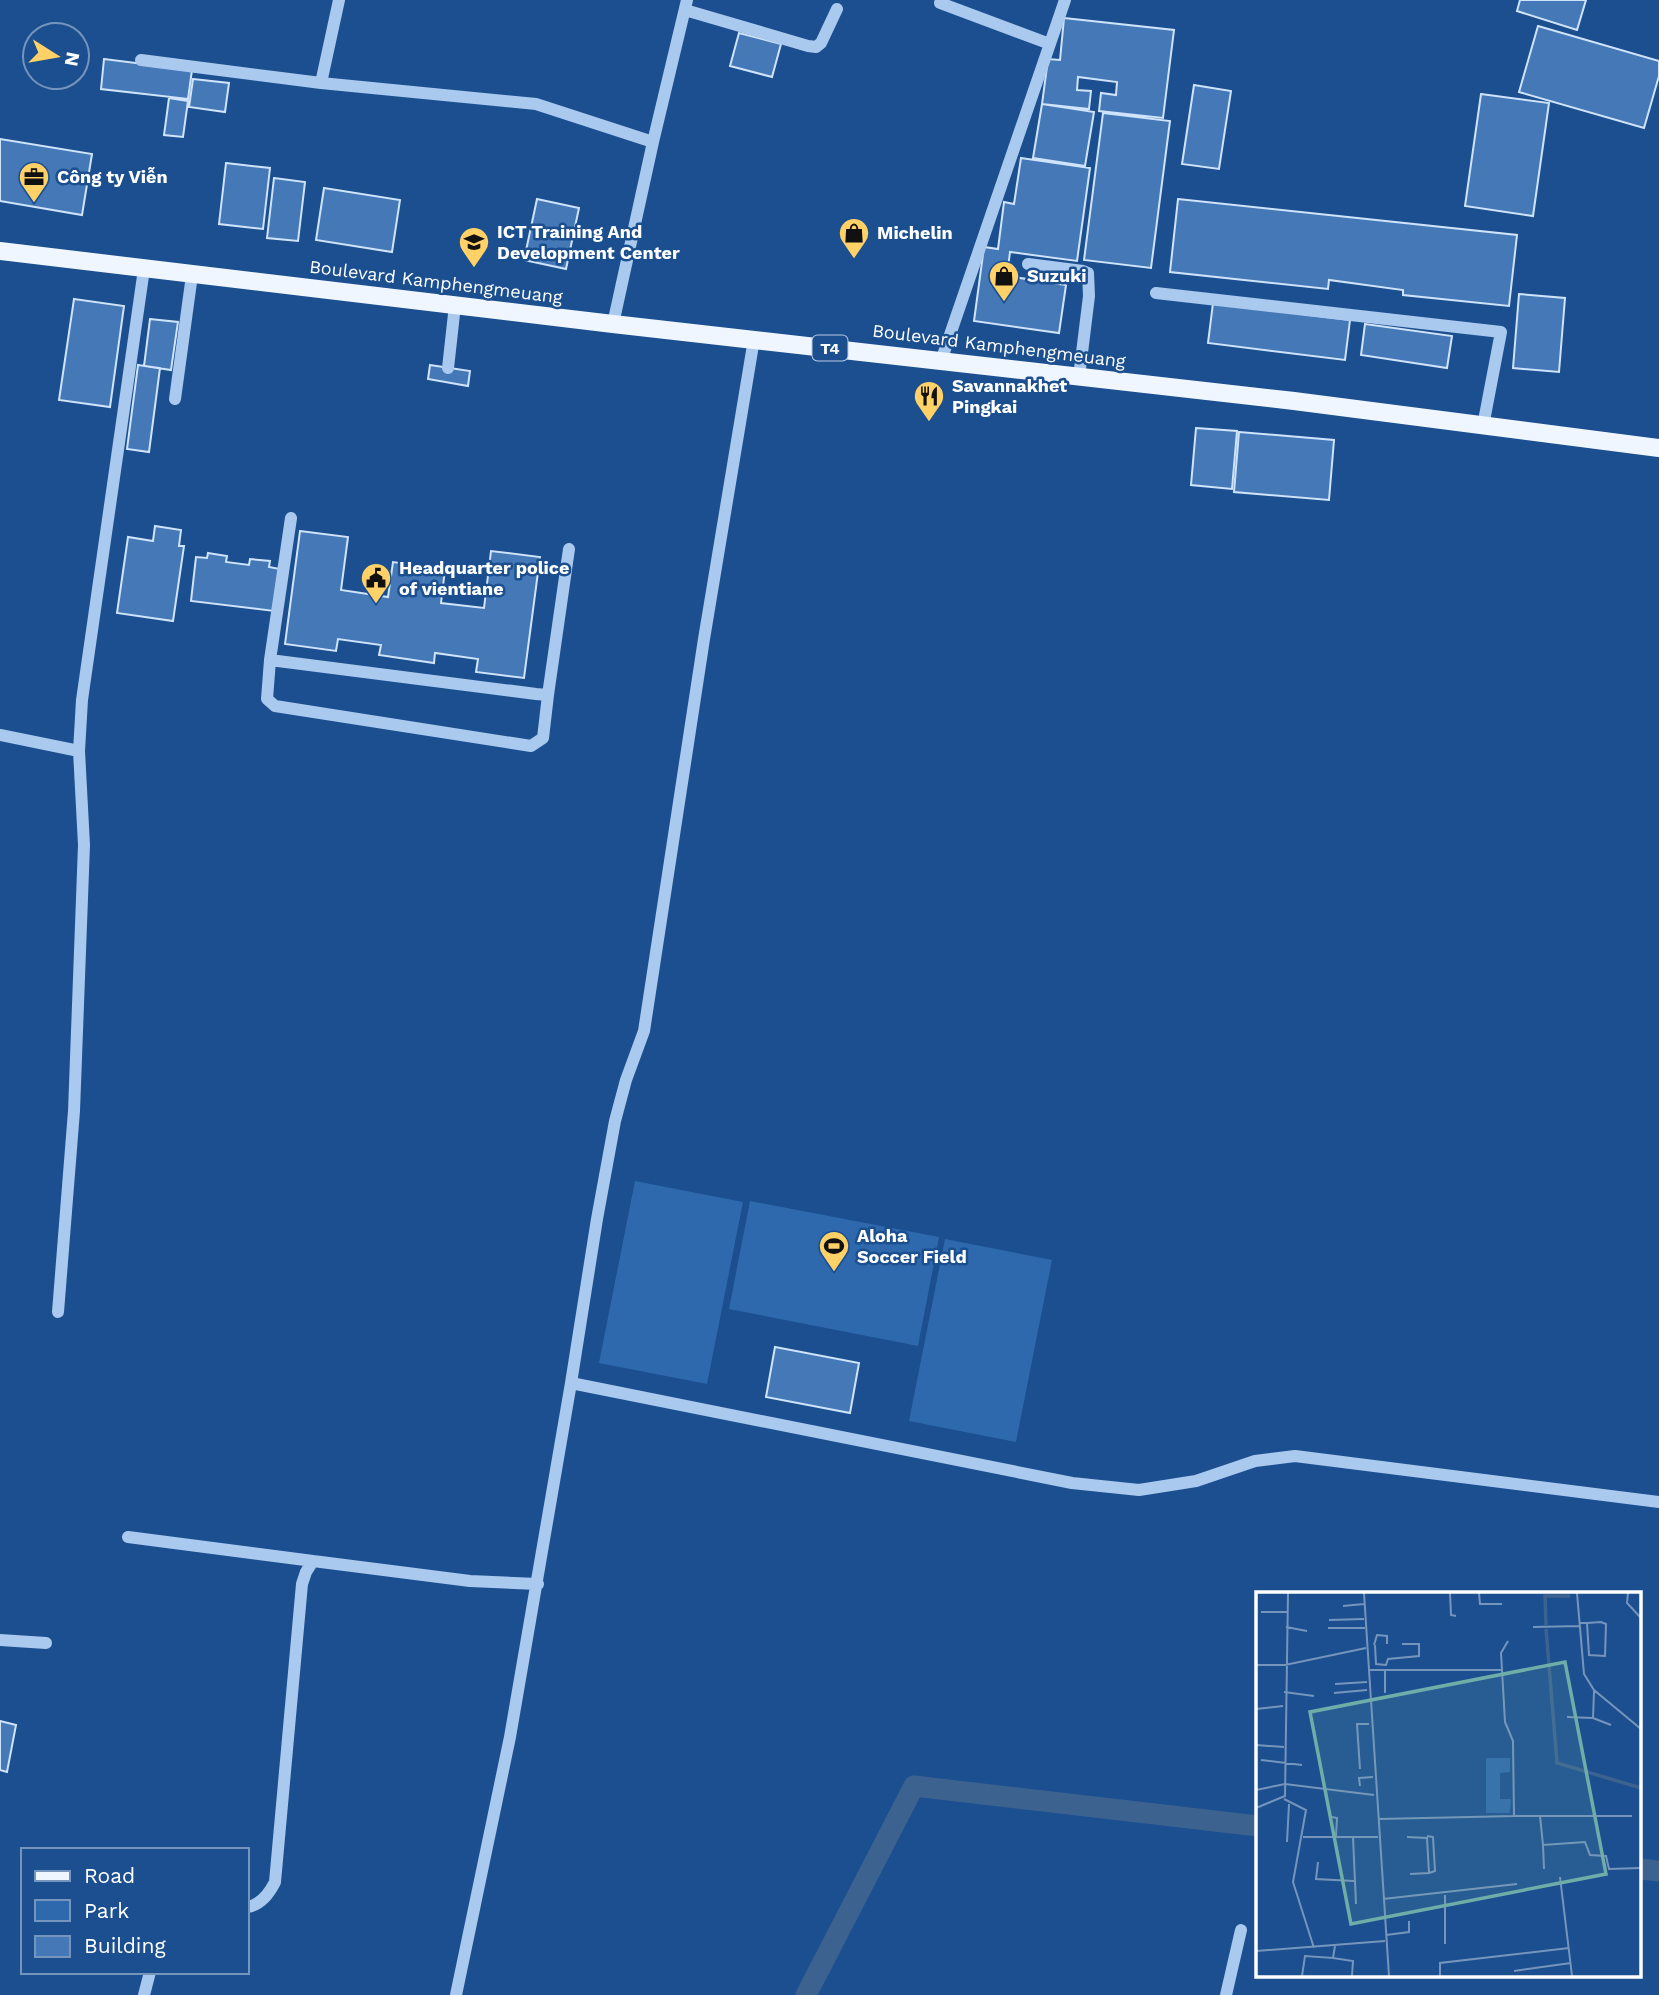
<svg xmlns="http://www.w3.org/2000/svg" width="1659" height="1995" viewBox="0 0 1659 1995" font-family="'Work Sans',sans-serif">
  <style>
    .green { fill: #2e69ad }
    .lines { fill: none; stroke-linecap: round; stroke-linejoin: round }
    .canal { stroke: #3c6290; stroke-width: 21 }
    .building { fill: #4478b7; stroke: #cfe3fa; stroke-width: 2 }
    .minor { stroke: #a9c9ee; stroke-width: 12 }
    .major { stroke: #f0f6ff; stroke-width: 18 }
    .labels { text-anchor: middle; stroke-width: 5; stroke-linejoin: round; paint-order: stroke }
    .shield { fill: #1b4f8f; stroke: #bbcadd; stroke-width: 2 }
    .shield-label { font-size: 16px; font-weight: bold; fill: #fff }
    .poi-label { font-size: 18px; font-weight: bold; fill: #fff; stroke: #1b4f8f; text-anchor: start }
    .street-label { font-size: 18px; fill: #fff; stroke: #1b4f8f }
    .inset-river { fill: none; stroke: #3c6290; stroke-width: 3.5 }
    .inset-road { fill: none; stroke: #7695bc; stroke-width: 2 }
    .view { fill: #6fada8; fill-opacity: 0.15; stroke: #6fada8; stroke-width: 3.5 }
    .inset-edge { fill: none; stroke: #fff; stroke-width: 3.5 }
  </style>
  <rect width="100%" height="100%" fill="#1b4f8f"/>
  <path class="green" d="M635 1181 743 1202 707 1384 599 1363Z
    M750 1201 939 1237 918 1346 729 1309Z
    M945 1239 1052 1260 1016 1442 909 1421Z"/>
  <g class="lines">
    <path class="canal" d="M1640 1869 1659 1871
      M806 1995 914 1786 1258 1826"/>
  </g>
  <path class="building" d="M1520 0H1586L1577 30 1517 11Z
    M1064 18 1174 30 1163 118 1099 111 1101 93 1116 95 1117 82 1078 77 1077 90 1091 91 1089 109 1042 104 1048 59 1060 60Z
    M1538 26 1659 61V76L1644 128 1519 92Z
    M739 33 781 44 772 77 730 66Z
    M104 59 192 70 188 99 101 89Z
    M193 79 229 83 225 112 189 107Z
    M1194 85 1231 91 1219 169 1182 164Z
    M1481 94 1549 103 1533 216 1465 206Z
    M169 98 188 101 183 137 164 135Z
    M1042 104 1094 112 1085 166 1033 158Z
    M1103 113 1170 121 1151 268 1084 260Z
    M0 139 92 154 82 215 0 201Z
    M1021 158 1090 168 1077 261 1010 252 1007 276 1066 285 1059 333 974 321 984 247 998 249 1004 202 1014 204Z
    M226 163 270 168 263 229 219 224Z
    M274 178 305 182 298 241 267 238Z
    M324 188 400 200 392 252 316 240Z
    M537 199 579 208 566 269 524 260Z
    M1178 199 1517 235 1509 306 1403 295V290L1329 280 1328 289 1170 272Z
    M1519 294 1565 298 1559 372 1513 368Z
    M74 299 124 306 110 407 59 400Z
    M1213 303 1350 320 1345 360 1208 343Z
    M150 319 178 322 171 370 144 366Z
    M1365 324 1452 336 1447 368 1361 355Z
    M138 365 160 368 149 452 127 449Z
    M430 365 470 371 468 386 428 379Z
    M1196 428 1237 431 1232 489 1191 485Z
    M1239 432 1334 440 1329 500 1234 492Z
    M155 526 181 530 179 546H184L173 621 117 613 128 537 153 541Z
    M300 531 348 537 341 590 388 597 393 562 445 569 441 603 484 608 491 551 540 557 524 678 476 672 478 659 435 653 434 663 379 655 381 645 338 639 336 651 285 644Z
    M208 553 227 556 226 562 249 565 250 559 270 561 269 567 280 569 274 611 191 601 196 557 207 558Z
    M775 1347 859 1363 850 1413 766 1397Z
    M0 1721 16 1725 7 1772 0 1770Z"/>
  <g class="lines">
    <path class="minor" d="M940 3 1050 44
      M685 10 808 46 816 47 821 43 837 9
      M141 60 321 83 536 104 653 142
      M321 83 339 0
      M1028 264 1083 271 1088 273 1089 296 1079 377
      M1156 293 1501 332 1483 426
      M613 324 653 142 687 0
      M754 339 704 639 644 1031 626 1080 615 1121 597 1219 571 1383 1072 1483 1139 1490 1196 1481 1255 1461 1295 1456 1659 1502
      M941 361 1065 0
      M448 368 455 305
      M175 399 192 275
      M291 518 270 660 536 694 548 695 569 549
      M270 660 267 699 275 706 531 746 543 738 548 695
      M0 735 79 751
      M58 1312 74 1111 84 845 79 751 82 700 144 269
      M128 1537 313 1561
      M0 1640 46 1643
      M247 1907C261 1905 269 1894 275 1882L302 1584 306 1572 313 1561 470 1581 538 1584
      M144 1995 150 1972
      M456 1995 510 1737 571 1383
      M1226 1995 1241 1930"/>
    <path class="major" d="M0 251 613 324 1294 401 1659 448"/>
  </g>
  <defs>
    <g id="office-pin" transform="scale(1.575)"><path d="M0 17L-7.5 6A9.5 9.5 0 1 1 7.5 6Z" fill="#ffd166" stroke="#1b4f8f"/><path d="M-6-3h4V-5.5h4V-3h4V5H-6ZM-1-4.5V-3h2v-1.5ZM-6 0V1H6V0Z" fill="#111"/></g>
    <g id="shop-pin" transform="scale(1.575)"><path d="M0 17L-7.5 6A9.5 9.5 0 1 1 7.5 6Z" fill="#ffd166" stroke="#1b4f8f"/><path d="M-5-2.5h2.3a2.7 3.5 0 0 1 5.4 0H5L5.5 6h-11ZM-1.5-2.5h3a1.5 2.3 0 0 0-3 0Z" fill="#111"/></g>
    <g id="school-pin" transform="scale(1.575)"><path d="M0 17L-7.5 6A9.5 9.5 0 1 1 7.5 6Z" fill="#ffd166" stroke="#1b4f8f"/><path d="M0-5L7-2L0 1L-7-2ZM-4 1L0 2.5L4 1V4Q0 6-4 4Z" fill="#111"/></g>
    <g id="restaurant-pin" transform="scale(1.575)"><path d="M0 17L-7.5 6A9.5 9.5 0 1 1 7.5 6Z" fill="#ffd166" stroke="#1b4f8f"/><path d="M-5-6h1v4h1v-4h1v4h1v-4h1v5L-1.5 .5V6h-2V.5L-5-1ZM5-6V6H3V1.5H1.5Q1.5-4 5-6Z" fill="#111"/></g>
    <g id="civic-pin" transform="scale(1.575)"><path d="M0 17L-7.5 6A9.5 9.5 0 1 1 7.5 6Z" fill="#ffd166" stroke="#1b4f8f"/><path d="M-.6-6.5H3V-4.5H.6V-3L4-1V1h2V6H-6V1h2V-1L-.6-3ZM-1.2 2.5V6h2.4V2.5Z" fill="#111"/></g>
    <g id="stadium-pin" transform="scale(1.575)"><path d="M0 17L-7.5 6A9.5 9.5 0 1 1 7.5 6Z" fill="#ffd166" stroke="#1b4f8f"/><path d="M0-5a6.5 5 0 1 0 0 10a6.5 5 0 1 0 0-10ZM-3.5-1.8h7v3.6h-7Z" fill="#111"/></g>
  </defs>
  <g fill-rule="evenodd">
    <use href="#office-pin" x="34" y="177"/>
    <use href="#shop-pin" x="854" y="233"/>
    <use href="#school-pin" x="474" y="242"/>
    <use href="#shop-pin" x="1004" y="276"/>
    <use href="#restaurant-pin" x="929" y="396"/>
    <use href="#civic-pin" x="376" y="578"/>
    <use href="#stadium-pin" x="834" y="1246"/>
  </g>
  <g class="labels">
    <rect class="shield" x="812.5" y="335.5" width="35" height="25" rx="5"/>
    <g class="shield-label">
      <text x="830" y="354">T4</text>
    </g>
    <g class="poi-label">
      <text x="57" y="183">Công ty Viễn</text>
      <text x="497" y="238">ICT Training And<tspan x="497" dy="21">Development Center</tspan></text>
      <text x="877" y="239">Michelin</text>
      <text x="1027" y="282">Suzuki</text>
      <text x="952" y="392">Savannakhet<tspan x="952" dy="21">Pingkai</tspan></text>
      <text x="399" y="574">Headquarter police<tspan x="399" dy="21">of vientiane</tspan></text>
      <text x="857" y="1242">Aloha<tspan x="857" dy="21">Soccer Field</tspan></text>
    </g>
    <g class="street-label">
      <text transform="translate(436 282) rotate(7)" y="6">Boulevard Kamphengmeuang</text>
      <text transform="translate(999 346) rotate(7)" y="6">Boulevard Kamphengmeuang</text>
    </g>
  </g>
  <g transform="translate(1256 1592)">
    <rect width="385" height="385" fill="#1b4f8f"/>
    <path d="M230 166H254V180L244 181V207H255L254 221H230Z" fill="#2e69ad"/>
    <path class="inset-river" d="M290 33 289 4H314M290 37 301 171 385 196"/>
    <path class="inset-road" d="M108 1 133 384M194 1 195 23 200 24M223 1 224 12H246M321 1 328 82 338 98 385 137M372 1 371 11 385 26M87 14 108 12M5 20H31M73 28 108 27M324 31H331L345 30 350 32 349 64 333 63 331 31M30 35 51 39M277 35 324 34M72 36H109M118 53 121 43 131 44V52M119 53 120 72 130 73 132 67 163 64V52H146M0 73H29L110 56M114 78H246M79 92 111 90M28 100 58 104M78 101 111 98M129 101V79M0 117 27 114M311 125 337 126 355 133M337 126 338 99M0 153 28 155M5 168 46 173M104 177 101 132H113M104 194 103 186 117 185M0 198 29 192 118 203M28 207 50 218 37 290 58 356M0 216 29 204 32 1M258 224H376M284 224 287 253 329 250 334 263 350 264 353 277 385 276M76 225 81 226 80 244M123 227 258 224 257 149 249 130 246 78 245 61 252 49M171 244 177 245 179 279 173 281M47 245H122M97 245 100 312M151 245 171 246 173 281 154 282M31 250 33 212M287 253 288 277M62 270 60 287 98 289M304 285 316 384M189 303V352M127 307 261 292M130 343 153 340V329M0 359 129 349M77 366 97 369 96 384M258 379 315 371M46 384 49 364 77 366 79 354M184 384V371L313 356"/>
    <path class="view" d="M309 70 350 282 95 332 54 120Z"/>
    <rect width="385" height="385" class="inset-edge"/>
  </g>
  <rect x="21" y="1848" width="228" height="126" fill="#1b4f8f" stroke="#7695bc" stroke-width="2"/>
  <rect x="35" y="1871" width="35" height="10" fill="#f0f6ff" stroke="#7695bc" stroke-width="2"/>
  <text x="84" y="1883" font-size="21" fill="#ffffff">Road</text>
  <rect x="35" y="1900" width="35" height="21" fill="#2e69ad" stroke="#7695bc" stroke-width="2"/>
  <text x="84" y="1918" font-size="21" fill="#ffffff">Park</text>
  <rect x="35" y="1936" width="35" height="21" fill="#4478b7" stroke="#7695bc" stroke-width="2"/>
  <text x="84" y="1953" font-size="21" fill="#ffffff">Building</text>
  <g transform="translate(56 56) rotate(101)"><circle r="33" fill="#1b4f8f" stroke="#7695bc" stroke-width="2"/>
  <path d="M0-5L12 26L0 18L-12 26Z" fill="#ffd166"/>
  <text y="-10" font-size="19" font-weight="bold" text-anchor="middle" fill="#ffffff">N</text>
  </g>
</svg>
